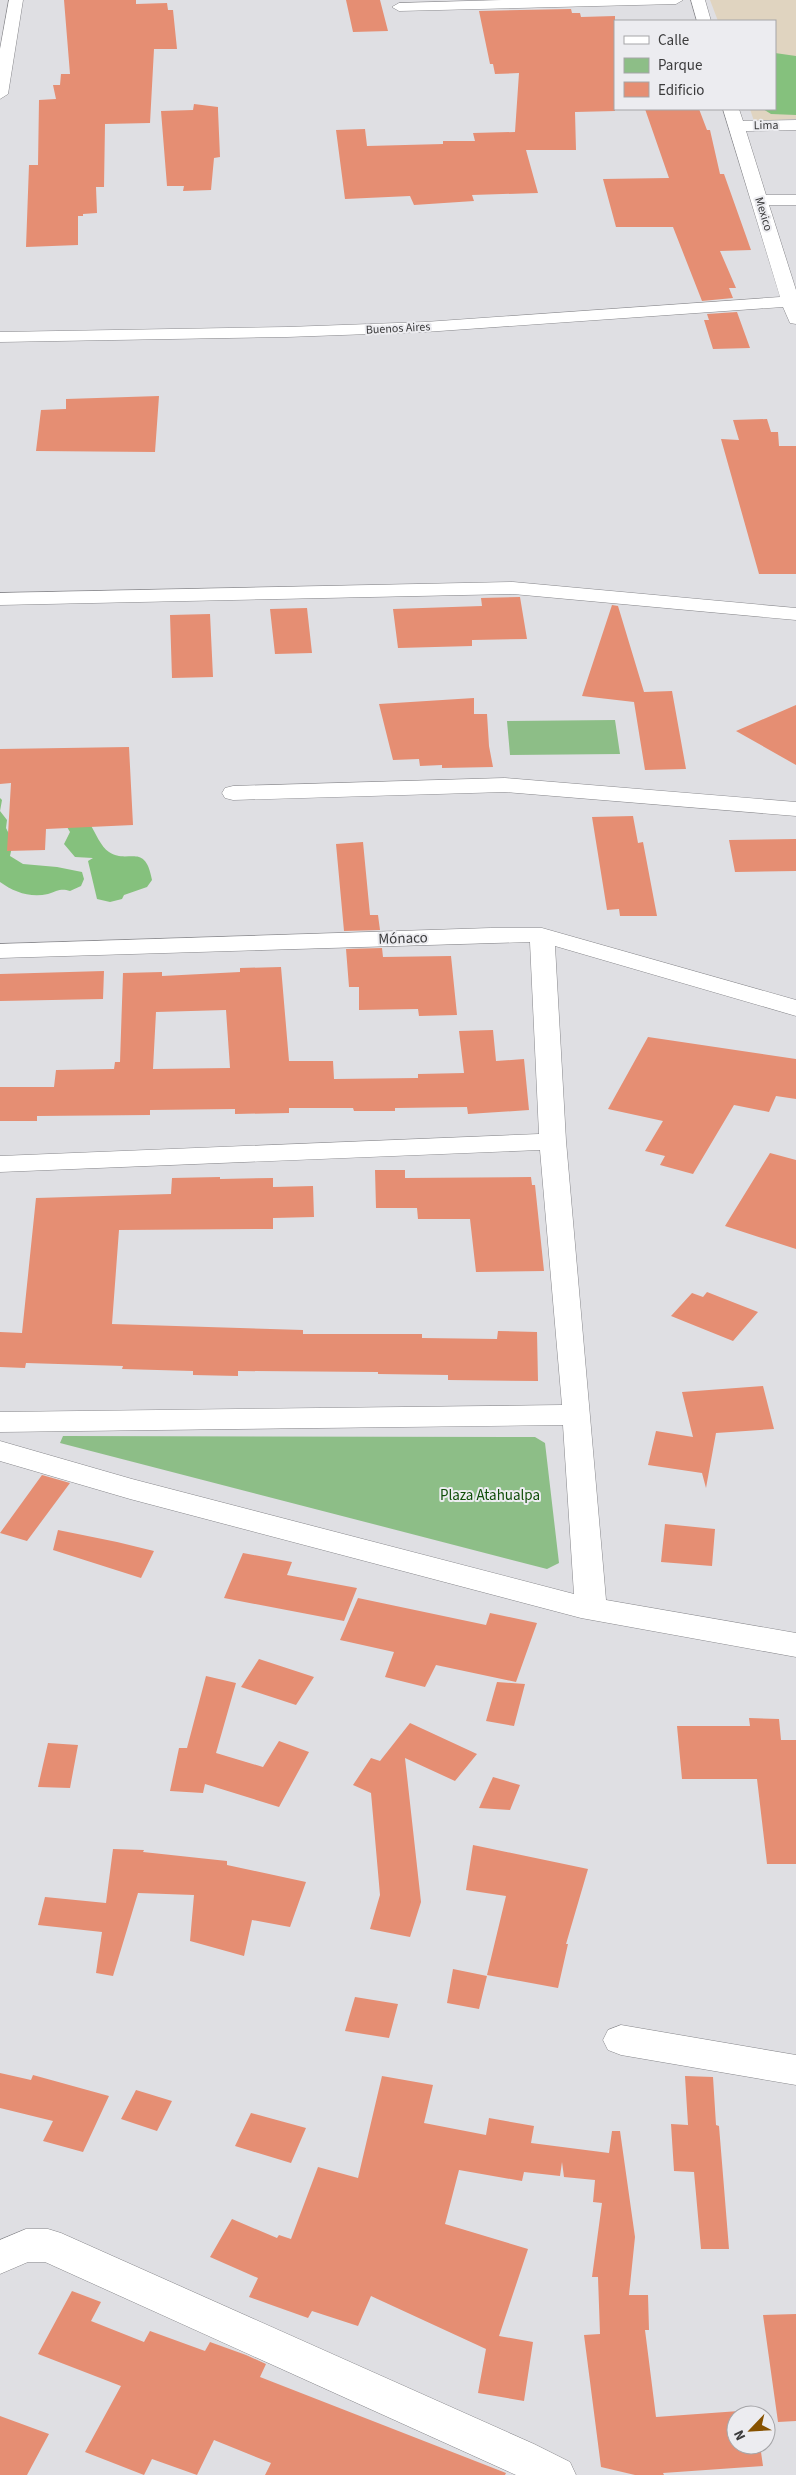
<svg xmlns="http://www.w3.org/2000/svg" width="796" height="2475" viewBox="0 0 796 2475" font-family="'Source Sans 3',sans-serif">
  <style>
    .industrial { fill: #e0d4c0 }
    .green { fill: #8dbe87 }
    .forest { fill: #85c17d }
    .building { fill: #e58e73; fill-rule: evenodd }
    .lines { fill: none; stroke-linecap: round; stroke-linejoin: round }
    .minor-casing { stroke: #87878b; stroke-width: 1 }
    .minor { fill: #fff; fill-rule: evenodd }
    .labels { text-anchor: middle; stroke-width: 4; stroke-linejoin: round; paint-order: stroke }
    .far-street-label { font-size: 12px; fill: #3b3b3c; stroke: #ececf0 }
    .street-label { font-size: 15px; fill: #3b3b3c; stroke: #ececf0 }
    .park-label { font-size: 15px; fill: #0f4d08; stroke: #ececf0 }
  </style>
  <rect width="100%" height="100%" fill="#dfdfe3"/>
  <path class="industrial" d="M710 0H796V119L754 121 750 109H775V21H718Z"/>
  <path class="green" d="M615 720 620 754 510 755 507 721Z
    M63 1436 535 1437 545 1443 559 1563 547 1569 60 1443Z"/>
  <path class="forest" d="M775 53 796 56V115L771 114 763 109H775Z
    M0 798 2 800 0 811 7 820 6 828 13 842 10 856 23 864 57 867 82 872 84 879 81 886 70 891C61 888 57 891 48 894 30 898 14 892 0 882Z
    M90 824C95 832 101 847 109 852 128 865 145 841 152 880L147 887 124 895 122 899 110 902 97 899 88 861 93 858 75 857 64 844 70 832 67 827Z"/>
  <path class="building" d="M64 0H136V4L167 3 168 10H173L177 49H154L150 123 105 124 104 187H96L97 213 83 214V216H78V245L26 247 29 165H38L39 100 56 99 53 85H60L61 74H70Z
    M346 0H380L388 31 353 32Z
    M571 9 572 13H580L581 17 615 16V111L575 112 576 150H526L538 193 472 195 474 201 414 205 410 196 345 199 336 130 365 129 367 146 443 144V141H475L473 133 515 132 519 73 495 74 493 64H490L479 11Z
    M194 104 218 107V110L220 157 214 158 211 190 183 191 184 186H167L161 111 193 110Z
    M645 109H699L707 130H710L720 174H724L751 250 720 251 736 288H729L733 298 702 301 673 227H616L603 179 669 178Z
    M737 312 750 348 713 349 704 320H709L707 314Z
    M159 396 155 452 36 451 41 410 66 409V399Z
    M767 419 771 432H778L779 446H796V574H759L721 439 739 440 733 420Z
    M520 597 527 639 472 640V646L398 648 393 609 482 606 481 598Z
    M612 605 618 606 644 692 672 691 686 769 645 770 634 702 582 696Z
    M307 608 312 653 275 654 270 609Z
    M210 614 213 677 172 678 170 615Z
    M474 698V714H487L489 746 493 767 442 768V765L420 766 419 759 393 760 379 704Z
    M796 705V765L736 731Z
    M129 747 133 825 46 829 45 850 7 851 11 783 0 784V749Z
    M633 816 638 843 643 842 657 916H620L619 909 607 910 592 817Z
    M796 839V871L735 872 729 840Z
    M363 842 370 915H378L380 930 344 931 336 844Z
    M382 948 383 957 451 956 457 1015 419 1016 418 1009 359 1010V987H349L346 949Z
    M281 967 289 1061H333L334 1079 418 1078V1074L464 1073 459 1031 493 1030 496 1061 524 1059 529 1110 468 1114 467 1107 395 1108V1111H354L353 1108H289V1113L235 1114V1109L150 1110V1115L37 1116V1121H0V1087H54L56 1070 114 1069 115 1062H120L123 973 162 972V976L240 972V968ZM226 1010 230 1068 153 1069 156 1012Z
    M104 971 103 999 0 1001V974Z
    M648 1037 796 1059V1099L776 1096 769 1112 734 1105 693 1174 660 1165 665 1156 645 1151 663 1121 608 1109Z
    M770 1153 796 1160V1249L725 1226Z
    M375 1170H405V1178L531 1177 532 1185H535L544 1271 476 1272 470 1219H418L417 1208H376Z
    M220 1177V1179L273 1178V1187L313 1186 314 1217 273 1218V1229L119 1230 112 1324 303 1330V1334H422V1338L497 1339 498 1331 537 1332 538 1381 448 1380V1375L378 1374V1372L238 1371V1376L193 1375V1371L122 1369 123 1366 26 1363 25 1368 0 1367V1332L22 1333 36 1198 171 1194 172 1178Z
    M707 1292 758 1312 733 1341 671 1316 692 1293 703 1297Z
    M763 1386 774 1429 716 1433 706 1488 702 1473 648 1465 656 1431 693 1437 682 1392Z
    M42 1475 70 1483 27 1541 0 1533Z
    M665 1524 715 1529 712 1566 661 1562Z
    M58 1530 117 1542 154 1551 141 1578 53 1550Z
    M243 1553 292 1562 287 1575 357 1588 344 1621 224 1598Z
    M358 1598 486 1625 490 1613 537 1623 516 1682 436 1665 425 1687 385 1677 394 1652 340 1640Z
    M259 1659 314 1677 296 1705 241 1687Z
    M206 1676 236 1683 216 1753 263 1767 279 1741 309 1752 279 1807 205 1784 203 1793 170 1791 179 1748H187Z
    M497 1682 525 1684 514 1726 486 1721Z
    M749 1718 779 1719 781 1740H796V1864H767L757 1779H682L677 1726H750Z
    M410 1723 477 1754 455 1781 405 1758 421 1902 410 1937 370 1929 380 1895 371 1793 353 1785 371 1758 380 1761Z
    M48 1743 78 1745 70 1788 38 1787Z
    M493 1777 520 1785 510 1810 479 1808Z
    M473 1845 588 1869 566 1944H568L558 1988 487 1975 506 1896 466 1890Z
    M113 1849 144 1850 143 1852 227 1861V1865L306 1882 290 1927 252 1920 244 1956 190 1941 194 1895 138 1893 113 1976 96 1973 102 1932 38 1925 45 1897 106 1903Z
    M453 1969 487 1976 479 2009 447 2003Z
    M355 1997 398 2004 389 2038 345 2031Z
    M0 2073 31 2080 33 2075 109 2096 83 2152 43 2141 53 2121 0 2108Z
    M382 2076 433 2085 424 2123 486 2135 489 2118 534 2126 531 2143 609 2153 612 2131H620L635 2237 629 2295H648L649 2330H645L656 2417 753 2410 754 2415H736V2445H760L763 2466 663 2473 664 2475H635L601 2467 584 2335 600 2334 598 2277H592L602 2203 593 2202 595 2180 564 2177 562 2162 560 2176 524 2172 522 2181 459 2170 445 2224 528 2249 499 2336 533 2342 524 2401 478 2393 486 2349 371 2296 358 2326 312 2311 308 2318 249 2297 258 2278 210 2257 232 2219 277 2238 279 2235 291 2239 318 2167 358 2178Z
    M685 2076 713 2077 716 2125 719 2126 729 2249H701L694 2172 674 2171 671 2124 688 2125Z
    M136 2090 172 2101 157 2131 121 2119Z
    M251 2113 306 2128 291 2163 235 2146Z
    M72 2291 101 2302 91 2321 144 2342 150 2331 205 2351 210 2342 246 2355 266 2364 260 2377 506 2473 505 2475H265L271 2463 214 2440 197 2475 152 2459 144 2475 85 2452 121 2386 38 2354Z
    M796 2314V2421L778 2422 763 2315Z
    M0 2416 49 2434 27 2475H0Z"/>
  <g class="lines">
    <g class="minor-casing">
      <path id="minor" d="M9 0H23L8 94 0 99V49Z
        M502 0H683L676 4 399 11 392 7 399 3Z
        M691 0H705L711 21H697Z
        M723 109H739L743 121 796 120V130L746 131 766 195H796V205H769L796 290V324L790 323 783 307 425 332 287 337 0 342V332L287 327 425 322 780 297Z
        M513 582 796 608V620L513 594 0 605V593Z
        M505 778 796 802V816L505 792 233 800 225 798 222 793 225 788 233 786Z
        M491 928H542L796 1000V1016L555 946 566 1141 606 1600 796 1633V1657L581 1618 130 1499 0 1461V1441L132 1479 574 1594 563 1425 0 1432V1412L562 1405 540 1150 0 1172V1156L539 1134 530 942 0 958V944Z
        M621 2025 796 2055V2085L621 2055 608 2050 603 2040 608 2030Z
        M26 2229H48L61 2233 534 2444 570 2462 576 2475H516L45 2262H28L0 2274V2240Z"/>
    </g>
    <use href="#minor" class="minor"/>
  </g>
  <g class="labels">
    <g class="far-street-label">
      <text transform="translate(766 125) rotate(-1)" y="4">Lima</text>
      <text transform="translate(764 214) rotate(73)" y="4">Mexico</text>
      <text transform="translate(398 328) rotate(-3)" y="4">Buenos Aires</text>
    </g>
    <g class="street-label">
      <text transform="translate(403 938) rotate(-2)" y="5">Mónaco</text>
    </g>
    <g class="park-label">
      <text x="490" y="1500">Plaza Atahualpa</text>
    </g>
  </g>
  <rect x="614" y="20" width="162" height="90" fill="#ececf0" stroke="#a5a5a8"/>
  <rect x="624" y="36" width="25" height="8" fill="#ffffff" stroke="#a5a5a8"/>
  <text x="658" y="45" font-size="15" fill="#3b3b3c">Calle</text>
  <rect x="624" y="58" width="25" height="15" fill="#8dbe87" stroke="#a5a5a8"/>
  <text x="658" y="70" font-size="15" fill="#3b3b3c">Parque</text>
  <rect x="624" y="82" width="25" height="15" fill="#e58e73" stroke="#a5a5a8"/>
  <text x="658" y="95" font-size="15" fill="#3b3b3c">Edificio</text>
  <g transform="translate(751 2430) rotate(245)"><circle r="24" fill="#ececf0" stroke="#a5a5a8"/>
  <path d="M0-4L9 19L0 12L-9 19Z" fill="#875200"/>
  <text y="-8" font-size="14" font-weight="bold" text-anchor="middle" fill="#3b3b3c">N</text>
  </g>
</svg>
